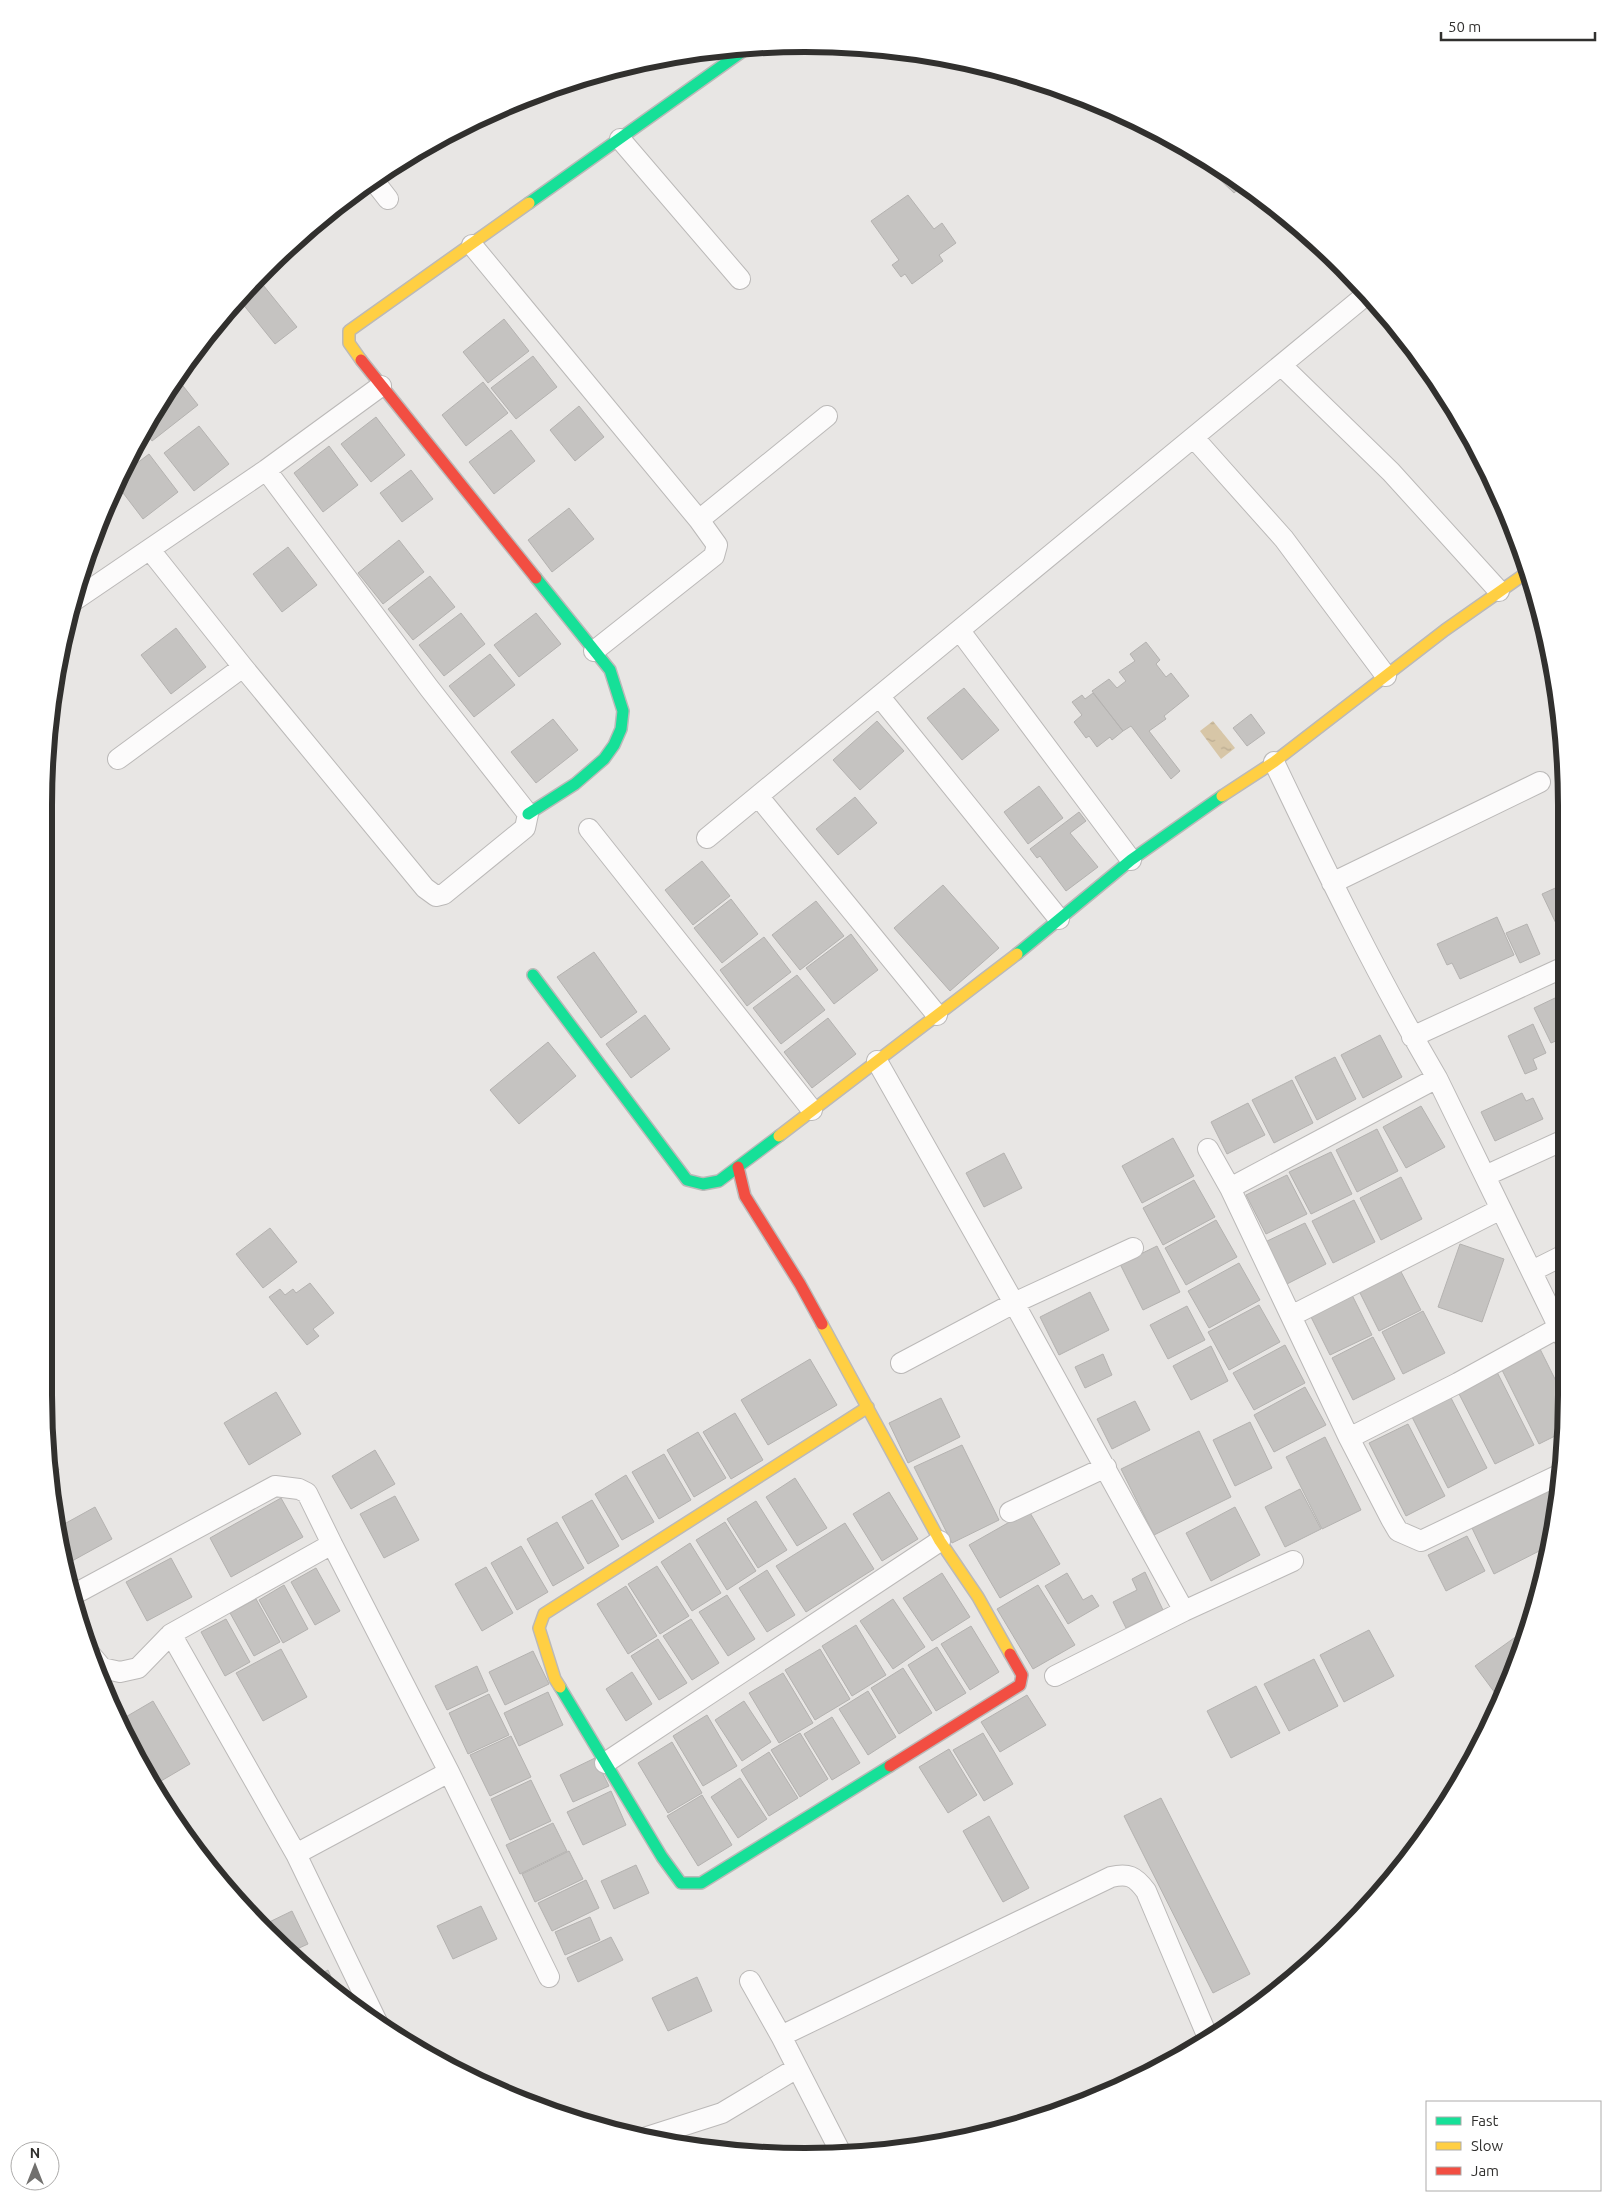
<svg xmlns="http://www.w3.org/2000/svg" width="1611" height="2201" viewBox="0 0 1611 2201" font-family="Ubuntu,sans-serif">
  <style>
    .water { fill: url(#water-ripples) }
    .building { fill: #c5c3c1; stroke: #b4b2b0 }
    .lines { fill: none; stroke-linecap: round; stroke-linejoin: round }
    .street-casing { stroke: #bbb9b8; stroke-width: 22 }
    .fast-casing { stroke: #bbb9b8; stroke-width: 14 }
    .slow-casing { stroke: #bbb9b8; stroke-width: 14 }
    .jam-casing { stroke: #bbb9b8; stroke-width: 14 }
    .street { stroke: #fcfbfb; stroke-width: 20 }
    .fast { stroke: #16e098; stroke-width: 11 }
    .slow { stroke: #ffcf43; stroke-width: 11 }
    .jam { stroke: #f24e42; stroke-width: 11 }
    .rim { fill: none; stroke: #31302e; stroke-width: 6 }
  </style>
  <defs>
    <pattern id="water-ripples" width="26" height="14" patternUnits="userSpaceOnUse" patternTransform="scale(1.25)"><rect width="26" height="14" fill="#d7c6a7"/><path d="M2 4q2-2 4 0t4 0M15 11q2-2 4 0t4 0" fill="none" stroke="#b9aa90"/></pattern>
  </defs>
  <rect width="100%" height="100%" fill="#e8e6e4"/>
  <path class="water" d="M1213 721 1235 748 1221 759 1200 731Z"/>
  <path class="building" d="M1184 145 1186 146 1242 186 1234 193Z
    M908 195 934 229 942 223 956 243 939 255 943 261 912 284 905 274 901 277 892 265 899 260 871 221Z
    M259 280 297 327 275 344 238 298Z
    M504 319 529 351 488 383 463 352Z
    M533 356 557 387 516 419 491 388Z
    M176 377 198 405 152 441 145 432Z
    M483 382 508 413 466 446 442 415Z
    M579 406 604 437 575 461 550 430Z
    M376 417 405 455 371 482 341 444Z
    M199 426 229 464 194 491 164 453Z
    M511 430 535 461 494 494 469 462Z
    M329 446 358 485 323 512 294 473Z
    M149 454 178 492 143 519 117 485 124 473Z
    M411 470 433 499 402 522 380 493Z
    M569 508 594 539 552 572 528 540Z
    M399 540 424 572 383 604 358 573Z
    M288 547 317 585 282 612 253 574Z
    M430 576 455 607 413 640 388 609Z
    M461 613 485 644 444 676 419 645Z
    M536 613 561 644 519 677 494 645Z
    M176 628 206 667 171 694 141 655Z
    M1146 642 1160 660 1156 664 1166 677 1171 673 1189 696 1164 716 1166 719 1149 731 1180 771 1171 779 1131 726 1123 731 1092 691 1109 679 1117 688 1126 681 1119 672 1135 661 1130 654Z
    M490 654 515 685 474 717 449 686Z
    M964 688 999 730 962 760 927 718Z
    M1093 693 1123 731 1112 740 1110 737 1097 747 1089 736 1086 738 1074 722 1082 715 1072 702 1082 695 1085 699Z
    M1251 714 1265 733 1247 746 1233 728Z
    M553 719 578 750 536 783 511 752Z
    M877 721 904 751 860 790 833 760Z
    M1039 786 1063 818 1028 844 1004 812Z
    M855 797 877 823 838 855 816 829Z
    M1079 812 1086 821 1070 833 1098 867 1066 891 1040 856 1037 858 1030 849Z
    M702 861 730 896 693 925 665 890Z
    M943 885 999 948 950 991 894 928Z
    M1562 885V936L1542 894Z
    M731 899 758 934 722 963 694 928Z
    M816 901 844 936 800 970 772 935Z
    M1497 917 1514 955 1460 979 1452 963 1447 965 1437 944Z
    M1527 924 1540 954 1520 963 1506 933Z
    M851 934 878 970 834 1004 806 968Z
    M764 937 791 972 747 1006 720 970Z
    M594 952 637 1012 601 1038 557 977Z
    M797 975 825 1010 781 1044 753 1008Z
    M1555 998 1561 1010 1563 1009V1038L1551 1043 1534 1008Z
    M645 1015 670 1049 631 1078 606 1044Z
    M828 1018 856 1054 812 1088 784 1052Z
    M1533 1024 1546 1053 1533 1059 1537 1069 1525 1074 1508 1036Z
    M1380 1035 1402 1077 1363 1098 1341 1055Z
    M548 1042 576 1076 519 1124 490 1090Z
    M1335 1057 1356 1099 1317 1120 1295 1077Z
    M1292 1080 1313 1123 1274 1143 1252 1100Z
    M1522 1093 1526 1101 1533 1098 1543 1119 1495 1141 1481 1112Z
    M1248 1103 1265 1135 1227 1154 1211 1122Z
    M1421 1106 1445 1147 1406 1168 1383 1127Z
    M1377 1129 1398 1171 1357 1192 1336 1150Z
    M1173 1138 1194 1176 1142 1203 1122 1166Z
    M1331 1152 1352 1194 1311 1214 1289 1172Z
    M1004 1153 1022 1188 984 1207 966 1173Z
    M1287 1175 1307 1214 1266 1234 1246 1195Z
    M1401 1177 1422 1219 1381 1240 1360 1198Z
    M1194 1180 1215 1217 1163 1245 1143 1208Z
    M1354 1200 1375 1242 1333 1263 1312 1221Z
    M1216 1220 1237 1257 1186 1285 1165 1248Z
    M1305 1223 1326 1264 1285 1285 1263 1243Z
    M270 1228 297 1262 263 1288 236 1254Z
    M1460 1244 1504 1259 1482 1322 1438 1307Z
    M1157 1246 1180 1292 1143 1310 1120 1264Z
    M1239 1263 1260 1300 1209 1328 1188 1291Z
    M1399 1268 1421 1310 1379 1331 1358 1289Z
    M310 1283 334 1313 313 1329 319 1336 307 1345 269 1297 280 1289 285 1295 293 1289 296 1293Z
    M1090 1292 1109 1330 1059 1355 1040 1317Z
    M1351 1293 1372 1335 1330 1355 1309 1313Z
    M1259 1305 1280 1342 1229 1370 1208 1332Z
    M1187 1306 1205 1340 1168 1359 1150 1325Z
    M1423 1311 1445 1353 1403 1374 1382 1332Z
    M1373 1337 1395 1379 1353 1400 1332 1358Z
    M1285 1345 1305 1383 1254 1410 1233 1373Z
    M1211 1346 1228 1381 1191 1400 1173 1366Z
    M1540 1349 1565 1399V1431L1539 1444 1501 1368Z
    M1103 1354 1112 1375 1085 1388 1075 1367Z
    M810 1359 837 1405 768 1445 741 1400Z
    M1497 1372 1534 1445 1495 1464 1458 1392Z
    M1305 1387 1326 1425 1274 1452 1254 1415Z
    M276 1392 301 1434 249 1465 224 1423Z
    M1450 1396 1487 1468 1448 1488 1411 1415Z
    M941 1398 960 1437 908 1463 889 1423Z
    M1135 1401 1150 1430 1112 1449 1097 1419Z
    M735 1413 763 1460 731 1479 703 1432Z
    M1250 1422 1272 1468 1235 1486 1213 1440Z
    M1408 1424 1445 1496 1406 1516 1369 1443Z
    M1199 1431 1231 1497 1154 1535 1121 1469Z
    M698 1432 726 1478 694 1497 667 1450Z
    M1325 1437 1361 1510 1322 1529 1286 1457Z
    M962 1445 999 1520 952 1543 914 1467Z
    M50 1447 59 1470 50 1473Z
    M375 1450 395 1484 351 1509 332 1476Z
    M664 1454 691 1500 659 1519 632 1472Z
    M626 1475 654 1522 622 1540 595 1494Z
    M795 1478 827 1528 797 1546 766 1497Z
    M1559 1485 1549 1546 1494 1574 1472 1528Z
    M1300 1489 1321 1529 1285 1547 1265 1507Z
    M889 1492 918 1539 882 1561 853 1514Z
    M395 1496 419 1540 384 1558 360 1514Z
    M281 1498 303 1537 231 1577 210 1538Z
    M592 1500 619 1546 588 1564 562 1517Z
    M756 1501 787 1550 758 1568 727 1519Z
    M95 1507 112 1539 72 1561 59 1537 57 1528Z
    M1235 1507 1260 1555 1211 1581 1186 1533Z
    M1029 1511 1060 1564 1000 1598 969 1545Z
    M557 1522 584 1568 553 1586 527 1539Z
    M725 1522 756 1571 727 1590 696 1540Z
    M845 1523 874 1569 806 1612 776 1566Z
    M1467 1536 1485 1571 1446 1591 1428 1555Z
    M690 1543 721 1593 692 1611 661 1562Z
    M521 1546 548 1592 517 1610 491 1563Z
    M171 1558 192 1597 147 1621 126 1582Z
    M657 1566 689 1616 660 1634 628 1584Z
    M486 1567 513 1613 482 1631 455 1584Z
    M316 1568 340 1611 315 1625 291 1582Z
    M767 1570 795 1615 767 1632 739 1588Z
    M1145 1572 1163 1610 1126 1628 1113 1602 1137 1590 1132 1579Z
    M942 1573 970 1617 932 1641 903 1598Z
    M1067 1573 1083 1600 1092 1595 1099 1606 1068 1624 1045 1586Z
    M284 1585 308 1629 283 1643 259 1600Z
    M1038 1585 1075 1645 1033 1669 997 1609Z
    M626 1586 657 1636 628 1654 597 1604Z
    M727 1595 755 1639 728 1656 699 1612Z
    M256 1599 280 1642 254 1656 230 1613Z
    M893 1599 925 1647 893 1669 860 1621Z
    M226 1619 250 1662 225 1676 201 1632Z
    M691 1619 719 1663 692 1680 663 1636Z
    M856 1625 886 1675 852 1696 822 1646Z
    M971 1626 999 1672 970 1690 941 1644Z
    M1528 1628 1501 1701 1475 1666Z
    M1369 1630 1394 1676 1344 1702 1320 1655Z
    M658 1639 687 1683 659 1700 631 1656Z
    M937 1647 966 1693 936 1711 908 1665Z
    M281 1649 307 1697 263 1721 236 1673Z
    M820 1649 850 1699 815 1720 785 1670Z
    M533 1651 549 1684 505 1705 489 1672Z
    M1314 1659 1338 1706 1289 1731 1264 1684Z
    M477 1666 488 1691 447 1710 435 1686Z
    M903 1668 932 1713 899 1734 871 1688Z
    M632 1672 652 1704 626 1721 606 1689Z
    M783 1673 813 1723 779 1743 749 1693Z
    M1256 1686 1280 1733 1231 1758 1207 1711Z
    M868 1691 896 1737 868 1755 839 1709Z
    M548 1692 563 1725 519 1746 504 1713Z
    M489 1694 509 1735 468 1754 449 1713Z
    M1027 1695 1046 1725 1000 1752 981 1722Z
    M153 1701 190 1764 161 1781 124 1718Z
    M744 1701 771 1742 742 1761 715 1720Z
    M707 1715 737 1766 703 1786 673 1736Z
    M832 1717 860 1763 832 1780 804 1734Z
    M800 1733 828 1779 800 1797 771 1750Z
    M983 1733 1013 1784 984 1801 953 1750Z
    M511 1736 531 1777 490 1796 470 1755Z
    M672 1742 702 1793 668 1813 638 1763Z
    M949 1749 977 1795 948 1813 919 1767Z
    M769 1752 798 1798 769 1816 741 1770Z
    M595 1758 609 1786 573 1802 560 1775Z
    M740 1778 767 1819 738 1838 711 1797Z
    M531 1780 551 1821 510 1840 491 1799Z
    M611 1791 626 1825 583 1845 567 1812Z
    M702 1795 732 1845 698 1866 667 1816Z
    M1161 1798 1250 1974 1213 1993 1124 1816Z
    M989 1816 1029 1888 1003 1902 963 1831Z
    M553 1823 567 1851 520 1874 506 1845Z
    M569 1851 583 1879 535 1902 522 1874Z
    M636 1865 649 1893 614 1909 601 1881Z
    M586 1880 599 1908 552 1931 538 1903Z
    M481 1906 497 1939 453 1959 437 1926Z
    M292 1911 308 1944 288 1953 261 1926Z
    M590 1917 600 1940 565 1955 555 1932Z
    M611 1937 623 1960 578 1982 567 1958Z
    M328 1970 340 1997 314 1977Z
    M697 1977 712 2011 668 2031 652 1998Z"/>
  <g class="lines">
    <g class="street-casing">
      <path id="street" d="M620 139 740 279
        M374 181 388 199
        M472 245 699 520 717 545 714 556 594 651
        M1281 365 1391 472 1499 591
        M1194 438 1284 539 1386 676
        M699 520 827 416
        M150 550 243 667 425 888 436 896 444 894 525 828 528 814 429 688 266 470
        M72 602 266 470 381 386
        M960 631 1131 860
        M880 697 1059 919
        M118 759 243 667
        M1274 762C1325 869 1377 976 1437 1078L1565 1340
        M758 796 937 1015
        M589 829 812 1110
        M707 838 1366 295
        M1332 883 1540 782
        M1412 1037 1562 968
        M877 1061 1014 1303 1184 1611 1055 1676
        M1208 1149 1230 1188 1349 1438 1391 1519 1398 1531 1421 1541 1561 1474
        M1485 1176 1564 1140
        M1230 1188 1437 1078
        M1532 1271 1564 1255
        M1291 1316 1501 1209
        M901 1363 1014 1303 1133 1248
        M1349 1438 1458 1383 1558 1328
        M1010 1512 1106 1467
        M71 1596 275 1486 299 1489 307 1493 332 1544
        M1184 1611 1293 1561
        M171 1634 296 1854 379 2026
        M91 1655 102 1668 120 1672 138 1668 171 1634 332 1544 449 1772 549 1977
        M605 1763 940 1541
        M296 1854 449 1772
        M750 1981 781 2036 842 2155
        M781 2036 1111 1877C1128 1873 1135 1876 1146 1891L1209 2040
        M647 2137 722 2113 797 2068"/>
    </g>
    <g class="fast-casing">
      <path id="fast" d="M529 203 750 46
        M528 814 575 784 604 759 614 745 621 729 623 711 610 670 536 578
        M1017 954 1131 860 1222 796
        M533 975 687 1180 703 1184 719 1181 779 1136
        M560 1687 662 1857 681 1883H701L890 1766"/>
    </g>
    <g class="slow-casing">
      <path id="slow" d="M361 360 349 343V331L529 203
        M1222 796 1274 762 1445 630 1529 571
        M779 1136 1017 954
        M822 1324 940 1541 978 1597 1010 1654
        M560 1687 555 1679 539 1628 544 1614 868 1407"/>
    </g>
    <g class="jam-casing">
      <path id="jam" d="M361 360 536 578
        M738 1167 745 1196 800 1284 822 1324
        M890 1766 1020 1685 1022 1675 1010 1654"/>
    </g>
    <use href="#street" class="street"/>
    <use href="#fast" class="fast"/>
    <use href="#slow" class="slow"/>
    <use href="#jam" class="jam"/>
  </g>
  <path d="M0 0H1611V2201H0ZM805 52H805A753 753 0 0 1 1558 805V1395A753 753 0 0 1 805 2148H805A753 753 0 0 1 52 1395V805A753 753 0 0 1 805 52Z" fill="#fff" fill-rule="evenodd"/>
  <path class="rim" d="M805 52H805A753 753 0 0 1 1558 805V1395A753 753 0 0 1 805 2148H805A753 753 0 0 1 52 1395V805A753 753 0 0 1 805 52Z"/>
  <rect x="1426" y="2101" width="175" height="90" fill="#ffffff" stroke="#adacab"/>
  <rect x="1436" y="2117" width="25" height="8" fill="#16e098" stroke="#adacab"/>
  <text x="1471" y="2126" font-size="15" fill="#31302e">Fast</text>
  <rect x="1436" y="2142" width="25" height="8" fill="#ffcf43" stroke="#adacab"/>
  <text x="1471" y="2151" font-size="15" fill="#31302e">Slow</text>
  <rect x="1436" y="2167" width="25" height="8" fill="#f24e42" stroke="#adacab"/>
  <text x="1471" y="2176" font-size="15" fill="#31302e">Jam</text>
  <g transform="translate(35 2166)"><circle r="24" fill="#ffffff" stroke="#adacab"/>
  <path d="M0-4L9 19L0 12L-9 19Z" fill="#71706e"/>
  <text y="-8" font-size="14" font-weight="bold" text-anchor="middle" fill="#31302e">N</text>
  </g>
  <path d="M1441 32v8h154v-8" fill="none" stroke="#31302e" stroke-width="2.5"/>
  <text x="1448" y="32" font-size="15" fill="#31302e" stroke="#ffffff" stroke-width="4" paint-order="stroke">50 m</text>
</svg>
